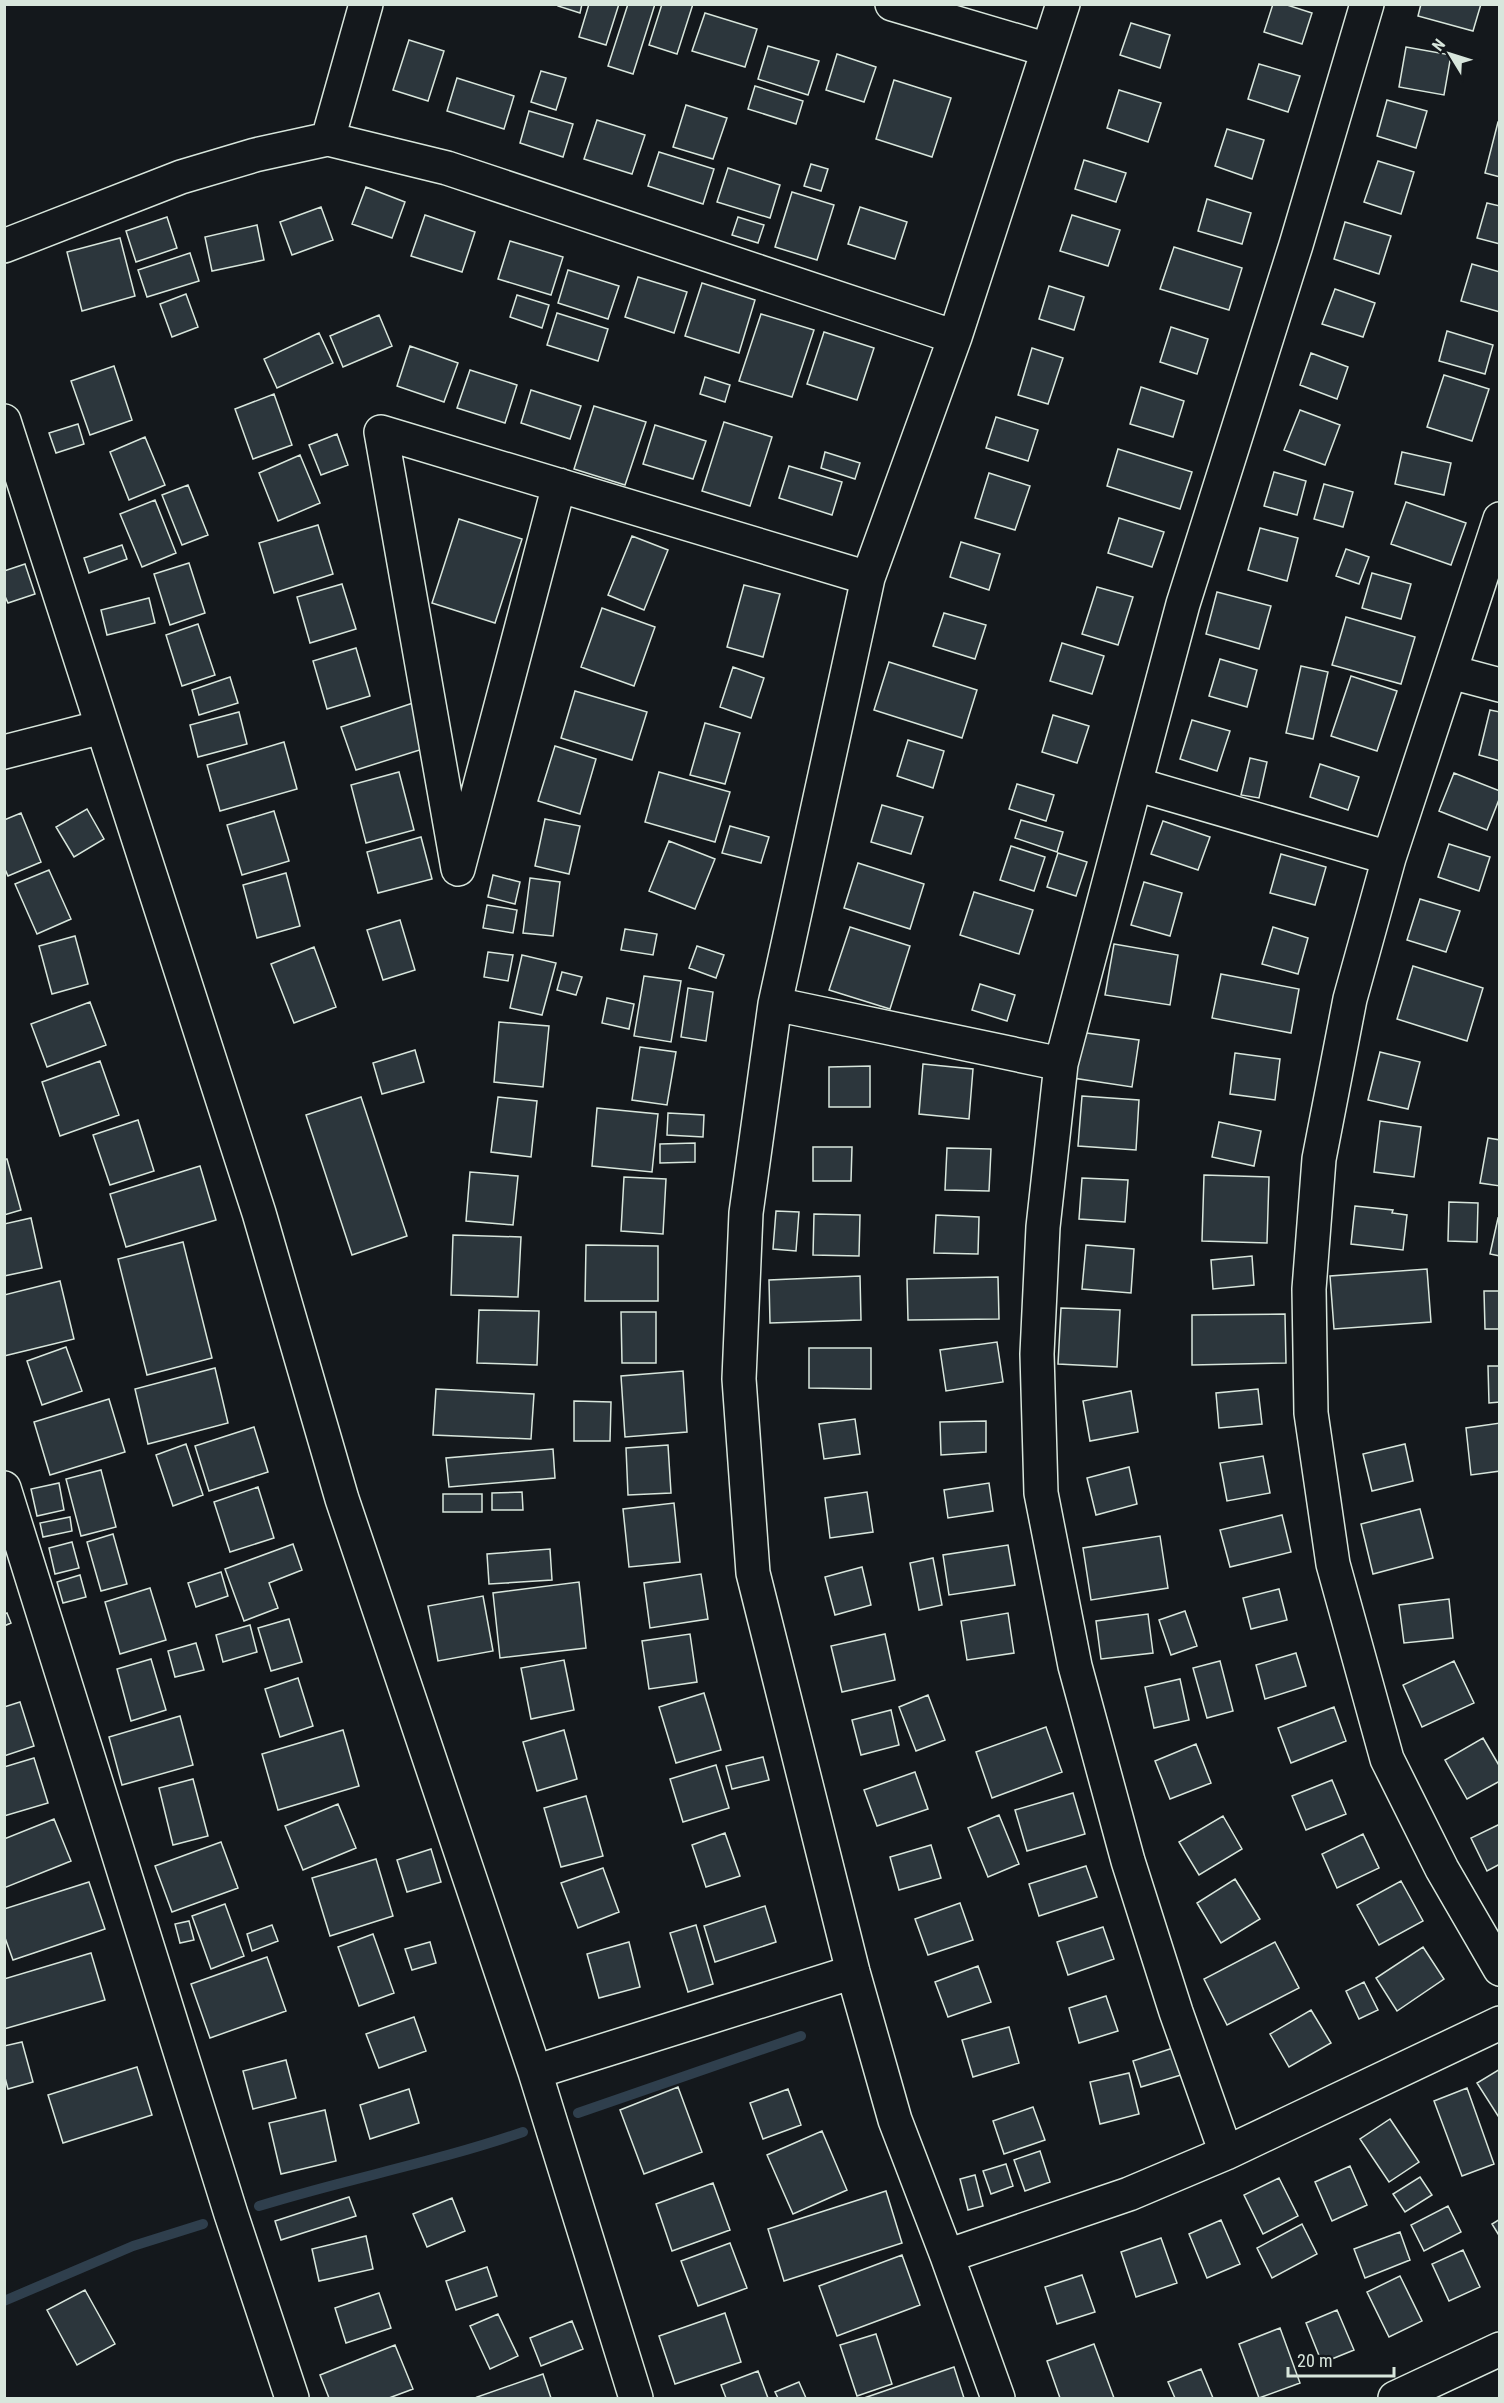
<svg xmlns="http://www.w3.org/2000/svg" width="1504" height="2403" viewBox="0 0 1504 2403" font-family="'Roboto Condensed',sans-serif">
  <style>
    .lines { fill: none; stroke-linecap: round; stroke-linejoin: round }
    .stream { stroke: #2f3f4d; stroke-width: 10 }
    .building { fill: #2c363c; stroke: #d8e6dc; stroke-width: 1.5 }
    .minor-casing { stroke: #d8e6dc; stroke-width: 36 }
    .minor { stroke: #14181c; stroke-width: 33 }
  </style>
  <rect width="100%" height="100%" fill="#14181c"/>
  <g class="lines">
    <path class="stream" d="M578 2113 801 2036
      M259 2206C346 2179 436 2162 523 2132
      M4 2301 133 2246 203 2224"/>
  </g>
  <path class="building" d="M558 4H582L580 13 558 6Z
    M589 4H619L606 45 579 37Z
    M628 4H655L633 74 608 66Z
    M662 4H693L677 54 649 45Z
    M1273 4H1284L1312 13 1302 44 1264 32Z
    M1421 4H1481L1473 31 1418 16Z
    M705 13 757 29 745 67 692 51Z
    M1131 23 1170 35 1160 68 1120 55Z
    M409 40 444 51 428 101 393 90Z
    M768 46 819 61 808 95 758 79Z
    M1406 47 1451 55 1444 95 1399 87Z
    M837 54 876 67 864 102 826 90Z
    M1259 64 1300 76 1288 112 1248 99Z
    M541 71 566 78 556 110 531 102Z
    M457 78 514 96 504 129 447 111Z
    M894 80 951 98 932 157 876 139Z
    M755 86 803 101 796 124 748 109Z
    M1119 90 1161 103 1148 142 1107 128Z
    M1387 100 1427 111 1416 148 1377 136Z
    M686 105 727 118 713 159 673 147Z
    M529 111 573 124 563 157 520 143Z
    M597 120 645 135 632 174 584 159Z
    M1498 122H1500V177L1485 173Z
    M1227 129 1264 140 1252 179 1215 166Z
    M659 152 714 169 703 204 648 186Z
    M1084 160 1126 173 1116 202 1075 189Z
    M1378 161 1414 172 1401 214 1364 202Z
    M811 164 828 169 821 191 804 186Z
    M728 168 780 185 770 218 717 202Z
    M366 187 405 202 392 238 352 224Z
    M792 192 834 205 817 260 775 247Z
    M1207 199 1251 213 1242 244 1198 231Z
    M1487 203 1500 206V244L1477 238Z
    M321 207 333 240 292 255 280 222Z
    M860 207 907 222 895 259 848 244Z
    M425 215 475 232 462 272 411 256Z
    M1072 215 1120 230 1108 266 1060 251Z
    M167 217 177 248 136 262 126 231Z
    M738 217 764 225 758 243 732 235Z
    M1345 222 1391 236 1379 274 1334 259Z
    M257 225 264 260 212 271 205 237Z
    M120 238 135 296 82 311 67 252Z
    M510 241 563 257 551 295 498 279Z
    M1174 247 1242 268 1229 310 1160 289Z
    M190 253 199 281 147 297 138 270Z
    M1472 264 1500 272V312L1461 301Z
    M568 270 619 286 608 319 558 303Z
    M638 277 687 292 674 333 625 317Z
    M702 283 755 300 739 353 685 336Z
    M1049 286 1084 297 1074 330 1039 319Z
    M1335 289 1375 303 1363 337 1322 324Z
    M186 294 198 327 172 337 160 304Z
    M517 295 549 305 542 328 510 317Z
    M557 313 608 329 598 361 547 345Z
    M761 314 814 330 792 397 739 381Z
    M379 315 392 346 343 367 330 336Z
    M1171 327 1208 339 1197 374 1160 362Z
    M1447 331 1493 345 1485 374 1439 361Z
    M824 332 874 348 857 400 807 384Z
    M319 333 333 363 277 388 264 359Z
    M410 346 458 363 444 402 397 386Z
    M1032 348 1063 358 1048 404 1018 395Z
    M1311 353 1348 367 1337 399 1300 385Z
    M114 366 132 420 90 435 71 381Z
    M470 370 517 385 505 423 457 408Z
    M1444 375 1489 389 1472 441 1427 427Z
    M705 377 730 385 725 402 700 394Z
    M1141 387 1184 401 1173 437 1130 424Z
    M531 390 581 406 570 439 521 423Z
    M274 394 292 445 253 459 235 409Z
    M594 406 646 422 625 485 574 469Z
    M1300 410 1340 425 1325 465 1284 450Z
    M996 417 1038 430 1028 461 986 448Z
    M724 422 772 437 750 506 702 491Z
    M78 424 84 444 56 453 49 433Z
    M655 425 706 441 693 479 643 464Z
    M337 434 348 465 321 475 309 445Z
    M145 437 165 485 129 500 110 452Z
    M1118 449 1192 472 1180 509 1107 486Z
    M825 452 860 463 855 479 821 468Z
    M1402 452 1451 463 1444 495 1395 484Z
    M300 455 320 503 278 521 259 473Z
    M789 466 842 482 832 515 779 498Z
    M1274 472 1306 481 1297 515 1264 506Z
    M989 473 1030 486 1015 530 975 518Z
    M1324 484 1353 492 1343 527 1314 519Z
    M188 485 208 535 182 545 162 495Z
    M155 500 176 553 142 567 120 514Z
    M1406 502 1466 523 1451 565 1391 544Z
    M1119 518 1164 532 1152 567 1108 553Z
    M459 519 522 539 495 623 432 603Z
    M318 525 333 574 274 593 259 543Z
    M1260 528 1298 538 1287 581 1248 570Z
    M632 536 668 550 644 610 608 595Z
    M961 542 1000 554 989 590 950 577Z
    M122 545 127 559 89 573 84 558Z
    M1346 549 1369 557 1359 584 1336 576Z
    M189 563 205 613 170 625 154 574Z
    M25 564 35 594 8 603 4 594V571Z
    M1372 573 1411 584 1401 619 1362 608Z
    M342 584 356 629 310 643 297 597Z
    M744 585 780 594 763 657 727 647Z
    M1097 587 1133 597 1118 645 1082 634Z
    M1217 592 1271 606 1259 649 1206 634Z
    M149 598 155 623 107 635 101 610Z
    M602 608 655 627 634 686 581 667Z
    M944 613 986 625 975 659 933 646Z
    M1346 617 1415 637 1401 684 1332 665Z
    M198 624 215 675 182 686 166 635Z
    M1062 643 1104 656 1092 694 1050 681Z
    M356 648 370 696 327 709 313 661Z
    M1220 659 1257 670 1247 707 1209 696Z
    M889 662 977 690 962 738 874 710Z
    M1301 666 1328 672 1313 739 1286 733Z
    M733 667 764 678 751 718 720 707Z
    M1351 676 1397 691 1377 751 1331 736Z
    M230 677 238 703 199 715 192 690Z
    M575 691 647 712 632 760 561 738Z
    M413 703 426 748 356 770 341 727Z
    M1490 710 1500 712V761L1479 755Z
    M239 712 247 744 198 757 190 725Z
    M1053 715 1089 726 1077 763 1042 752Z
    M1192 720 1230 731 1217 771 1180 759Z
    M705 723 740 733 725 784 690 775Z
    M908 740 944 751 933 788 897 776Z
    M284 742 297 789 220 811 207 765Z
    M555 746 596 759 580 814 538 801Z
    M1250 758 1267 762 1259 798 1241 795Z
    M1320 764 1359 777 1348 810 1310 797Z
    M399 772 414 830 366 843 351 785Z
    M659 772 730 792 715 842 645 822Z
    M1454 773 1500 791V797L1487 830 1439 811Z
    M1017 784 1054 795 1046 821 1009 809Z
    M882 805 923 817 911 854 871 842Z
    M87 809 104 839 74 857 56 827Z
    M274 811 289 861 242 875 227 825Z
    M21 813 41 862 8 876 4 867V820Z
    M545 819 580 826 569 874 535 866Z
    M1021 820 1063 832 1057 852 1015 838Z
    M1163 821 1210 837 1198 870 1151 854Z
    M730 826 769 837 761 863 722 853Z
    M421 837 432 879 378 893 367 852Z
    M669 841 715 859 695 909 649 891Z
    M1449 844 1490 857 1479 891 1438 877Z
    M1011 846 1045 857 1034 891 1000 880Z
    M1058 853 1087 862 1076 896 1047 887Z
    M1281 854 1326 867 1315 905 1270 893Z
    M858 863 924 884 910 929 844 908Z
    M49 870 71 919 37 934 15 884Z
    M286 873 300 926 257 938 243 885Z
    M493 875 520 882 515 904 488 897Z
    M530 878 560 882 553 936 523 933Z
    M1144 882 1182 893 1170 936 1131 925Z
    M974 892 1033 910 1019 954 960 935Z
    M1420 899 1460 911 1446 952 1407 940Z
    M487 905 517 910 513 933 483 928Z
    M400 920 415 970 383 980 367 930Z
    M850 927 910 946 890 1009 829 990Z
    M1273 927 1308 938 1298 974 1262 964Z
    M625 929 657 934 653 955 621 950Z
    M75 936 88 984 52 994 39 946Z
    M1114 944 1178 955 1170 1005 1105 995Z
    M697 946 724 955 716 978 689 968Z
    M314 947 336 1007 294 1023 271 964Z
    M488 952 513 955 508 981 484 977Z
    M522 955 556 963 542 1015 510 1008Z
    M1413 966 1483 988 1467 1041 1397 1019Z
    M562 972 582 977 576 995 557 990Z
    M1221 974 1299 989 1291 1033 1212 1018Z
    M644 976 681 981 671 1042 634 1036Z
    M980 984 1015 995 1007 1021 972 1010Z
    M688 988 713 992 706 1041 681 1037Z
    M607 998 634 1004 629 1029 602 1023Z
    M90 1002 106 1045 47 1067 31 1024Z
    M499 1022 549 1026 543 1087 494 1082Z
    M1079 1032 1139 1040 1132 1087 1073 1078Z
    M640 1047 676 1052 667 1105 632 1100Z
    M415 1050 424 1082 382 1094 373 1063Z
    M1380 1052 1420 1062 1408 1109 1368 1100Z
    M1235 1053 1280 1059 1275 1100 1230 1094Z
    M100 1061 119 1115 60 1136 42 1082Z
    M923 1064 973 1069 969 1119 919 1114Z
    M870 1066V1107H829V1067Z
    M1082 1096 1139 1100 1136 1150 1078 1146Z
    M361 1097 407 1236 352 1255 306 1115Z
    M498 1097 537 1101 531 1157 491 1152Z
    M597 1108 658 1114 652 1172 592 1166Z
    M668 1113 704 1115 703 1137 667 1135Z
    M138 1120 154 1171 110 1185 93 1135Z
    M1380 1121 1421 1127 1414 1177 1374 1172Z
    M1219 1122 1261 1131 1254 1166 1212 1157Z
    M1488 1138 1500 1140V1186L1480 1183Z
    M695 1143V1162L660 1163V1144Z
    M813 1147H852L851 1181H813Z
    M947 1148 991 1149 989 1191 945 1190Z
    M4 1159H7L21 1210 4 1215Z
    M200 1166 216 1220 126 1247 110 1194Z
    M470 1172 518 1176 513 1225 466 1221Z
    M1204 1175 1269 1177 1267 1243 1202 1241Z
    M624 1177 666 1179 663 1234 621 1231Z
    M1082 1178 1128 1180 1125 1222 1079 1219Z
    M1449 1202 1478 1203 1477 1242 1448 1241Z
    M1355 1206 1393 1210 1392 1213 1407 1215 1403 1250 1351 1244Z
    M776 1211 799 1212 796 1251 773 1249Z
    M814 1214 860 1215 859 1256 813 1255Z
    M936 1215 979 1217 978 1254 934 1253Z
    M31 1218 42 1268 4 1276V1224Z
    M1498 1218 1500 1219V1256L1490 1254Z
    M453 1235 521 1237 518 1297 451 1295Z
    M183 1242 212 1358 147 1375 118 1259Z
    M586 1245 658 1246V1301H585Z
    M1086 1245 1134 1249 1131 1293 1082 1289Z
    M1252 1256 1254 1285 1213 1289 1211 1260Z
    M1427 1269 1431 1322 1334 1329 1330 1276Z
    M860 1276 861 1320 770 1323 769 1280Z
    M998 1277 999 1319 908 1320 907 1279Z
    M60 1281 74 1339 4 1356V1295Z
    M1484 1291H1500V1329H1485Z
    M1061 1308 1120 1310 1117 1367 1058 1364Z
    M479 1310 539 1311 537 1365 477 1363Z
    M621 1312H656V1363H622Z
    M1285 1314 1286 1363 1192 1365V1315Z
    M997 1342 1003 1382 946 1391 940 1350Z
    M66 1347 82 1391 42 1405 27 1361Z
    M809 1348H871V1389L809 1388Z
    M1488 1366H1500V1402L1489 1403Z
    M215 1368 228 1423 148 1444 135 1389Z
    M683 1371 687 1432 625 1437 621 1376Z
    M436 1389 534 1394 531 1439 433 1435Z
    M1258 1389 1262 1424 1219 1428 1216 1393Z
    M1131 1391 1138 1432 1090 1441 1083 1401Z
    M109 1399 125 1452 50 1475 34 1422Z
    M574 1401 611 1402 610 1441H574Z
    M855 1419 860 1454 824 1459 819 1424Z
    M986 1421V1452L941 1455 940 1422Z
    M1500 1423V1471L1471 1475 1466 1428Z
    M254 1427 268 1472 209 1491 195 1446Z
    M186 1444 203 1495 173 1506 156 1455Z
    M1405 1444 1413 1481 1372 1491 1363 1454Z
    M668 1445 671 1493 628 1495 626 1448Z
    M553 1449 555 1478 449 1487 446 1458Z
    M1263 1456 1270 1493 1227 1501 1220 1463Z
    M1129 1467 1137 1504 1096 1515 1087 1478Z
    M101 1470 116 1527 81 1536 66 1479Z
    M59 1483 64 1510 37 1516 31 1489Z
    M989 1483 993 1511 948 1518 944 1490Z
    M258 1487 274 1538 230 1552 214 1502Z
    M522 1492 523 1510H492V1493Z
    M867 1492 873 1532 830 1538 825 1498Z
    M443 1494H482V1512H443Z
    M674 1503 680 1562 629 1567 623 1509Z
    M1420 1509 1433 1558 1373 1574 1361 1524Z
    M1282 1515 1291 1552 1230 1567 1220 1530Z
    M70 1517 72 1531 43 1537 40 1523Z
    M113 1534 127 1584 101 1591 87 1542Z
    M1160 1536 1168 1588 1091 1600 1083 1548Z
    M72 1542 79 1568 55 1574 49 1548Z
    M293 1544 302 1570 269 1583 278 1608 244 1621 225 1569Z
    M1008 1545 1015 1585 949 1595 943 1555Z
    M550 1549 552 1580 489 1584 487 1554Z
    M933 1558 942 1605 919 1610 910 1563Z
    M862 1567 871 1605 835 1615 825 1577Z
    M221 1572 228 1596 196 1607 188 1583Z
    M701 1574 708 1619 650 1628 644 1583Z
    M80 1575 86 1597 63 1603 57 1582Z
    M579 1582 586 1648 500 1658 493 1593Z
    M150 1588 166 1640 120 1654 105 1602Z
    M1279 1589 1287 1620 1251 1629 1243 1598Z
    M483 1596 493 1651 438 1661 428 1606Z
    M1449 1599 1453 1638 1404 1643 1399 1605Z
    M1185 1611 1197 1646 1171 1655 1159 1620Z
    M7 1613 11 1623 4 1626V1614Z
    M1008 1613 1014 1653 967 1660 961 1621Z
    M1148 1614 1153 1653 1101 1659 1096 1621Z
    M289 1619 302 1662 271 1671 258 1628Z
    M250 1625 257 1652 223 1662 216 1635Z
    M690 1634 697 1682 649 1689 642 1641Z
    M885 1634 895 1680 842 1692 831 1646Z
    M196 1643 204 1670 175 1677 168 1651Z
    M1296 1653 1306 1686 1265 1699 1256 1665Z
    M151 1659 166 1710 131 1721 117 1669Z
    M564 1660 574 1710 531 1719 521 1668Z
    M1220 1661 1233 1711 1207 1718 1193 1668Z
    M1454 1661 1474 1703 1422 1727 1403 1685Z
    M298 1678 313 1726 280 1737 265 1689Z
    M1180 1679 1189 1720 1154 1728 1145 1687Z
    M704 1693 721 1750 676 1763 659 1707Z
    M928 1695 945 1740 916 1751 899 1707Z
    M20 1702 34 1746 4 1756V1707Z
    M1334 1707 1346 1741 1291 1763 1278 1728Z
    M891 1710 899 1745 861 1755 852 1720Z
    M180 1716 193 1765 122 1785 109 1737Z
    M1046 1727 1062 1772 992 1798 976 1752Z
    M343 1730 359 1786 278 1810 262 1754Z
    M564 1730 577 1779 537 1791 523 1742Z
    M1483 1738 1500 1767V1781L1467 1799 1445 1760Z
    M1196 1744 1211 1783 1170 1799 1155 1761Z
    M763 1757 769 1780 732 1789 726 1766Z
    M34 1758 48 1803 4 1816V1767Z
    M716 1765 729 1808 683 1822 670 1779Z
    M915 1772 928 1809 877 1826 864 1790Z
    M193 1779 208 1836 173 1845 159 1788Z
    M1332 1780 1346 1814 1306 1830 1292 1796Z
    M1073 1793 1085 1834 1027 1851 1015 1810Z
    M586 1796 603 1856 561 1867 544 1808Z
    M338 1804 356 1848 303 1870 285 1826Z
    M999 1815 1019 1864 988 1877 968 1828Z
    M1223 1816 1242 1849 1199 1875 1179 1842Z
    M54 1819 71 1861 4 1888V1839Z
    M1500 1824V1864L1487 1871 1471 1838Z
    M725 1833 740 1876 706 1887 692 1845Z
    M1363 1834 1379 1868 1337 1888 1322 1854Z
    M221 1842 238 1888 172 1912 155 1866Z
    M931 1845 941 1878 899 1890 890 1857Z
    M431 1849 441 1882 407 1892 397 1860Z
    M376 1859 393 1916 330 1936 312 1878Z
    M1086 1866 1097 1897 1039 1916 1029 1884Z
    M603 1868 619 1912 578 1928 561 1883Z
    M1235 1879 1260 1919 1221 1943 1197 1903Z
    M1401 1881 1423 1921 1379 1945 1357 1905Z
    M89 1882 105 1929 13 1960 4 1935V1909Z
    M960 1903 973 1940 928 1955 915 1919Z
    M225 1904 244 1956 211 1969 192 1916Z
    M765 1906 776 1942 715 1962 704 1926Z
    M189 1921 194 1940 180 1943 175 1924Z
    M272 1925 278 1941 252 1951 247 1934Z
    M696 1925 713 1984 688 1992 670 1933Z
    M1103 1927 1114 1959 1068 1975 1057 1942Z
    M373 1934 394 1993 359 2006 338 1947Z
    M430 1942 436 1963 412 1970 405 1949Z
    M629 1942 640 1987 599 1998 587 1954Z
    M1275 1942 1299 1988 1227 2025 1204 1979Z
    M1423 1947 1444 1979 1397 2011 1376 1978Z
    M91 1953 105 2000 4 2029V1979Z
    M267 1957 286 2011 210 2038 191 1984Z
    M978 1966 991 2002 948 2017 935 1982Z
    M1364 1982 1378 2010 1359 2019 1346 1991Z
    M1106 1996 1118 2031 1079 2043 1069 2008Z
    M1311 2010 1331 2043 1289 2067 1270 2034Z
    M414 2017 426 2051 379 2068 366 2034Z
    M1009 2027 1019 2063 973 2077 962 2040Z
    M22 2042 33 2082 8 2089 4 2074V2046Z
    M1173 2048 1181 2075 1141 2087 1133 2061Z
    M286 2060 296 2098 253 2109 243 2071Z
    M137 2067 152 2115 63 2143 48 2095Z
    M1500 2069V2119L1477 2083Z
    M1129 2073 1139 2114 1100 2124 1090 2082Z
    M678 2087 702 2152 644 2174 620 2110Z
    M1467 2088 1494 2164 1462 2176 1434 2101Z
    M409 2089 419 2123 370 2139 360 2105Z
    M788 2089 801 2125 763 2139 750 2103Z
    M1033 2107 1045 2140 1004 2154 993 2121Z
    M325 2110 336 2161 281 2174 269 2123Z
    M1390 2119 1419 2162 1389 2182 1360 2139Z
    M822 2131 847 2190 793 2214 767 2155Z
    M1040 2151 1050 2182 1025 2191 1014 2160Z
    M1006 2164 1013 2186 991 2194 983 2171Z
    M1350 2166 1367 2205 1332 2221 1315 2182Z
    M975 2175 983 2206 968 2210 960 2179Z
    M1420 2177 1432 2195 1405 2212 1393 2194Z
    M1279 2178 1298 2216 1263 2234 1244 2195Z
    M713 2183 730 2230 672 2251 656 2204Z
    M886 2191 902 2243 784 2281 768 2229Z
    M349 2197 356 2216 281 2240 275 2221Z
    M452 2198 465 2231 427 2247 413 2214Z
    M1448 2206 1461 2232 1424 2251 1411 2225Z
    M1500 2219V2237L1492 2224Z
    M1221 2220 1240 2264 1207 2278 1189 2234Z
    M1302 2224 1317 2254 1272 2278 1257 2248Z
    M1400 2232 1410 2260 1365 2278 1354 2249Z
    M366 2236 373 2269 319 2281 312 2249Z
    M1161 2238 1177 2283 1136 2297 1121 2252Z
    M730 2243 747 2288 698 2306 681 2261Z
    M1463 2250 1480 2287 1449 2301 1432 2264Z
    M902 2255 920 2305 837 2336 819 2286Z
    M487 2267 497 2296 456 2310 446 2281Z
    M1082 2275 1095 2312 1057 2324 1045 2287Z
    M1400 2276 1422 2321 1389 2337 1367 2292Z
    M85 2290 115 2344 77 2365 47 2310Z
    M379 2293 391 2328 346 2343 335 2308Z
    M1337 2310 1354 2350 1322 2363 1306 2323Z
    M725 2313 741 2362 675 2384 659 2336Z
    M498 2314 518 2356 490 2369 470 2326Z
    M572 2321 583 2349 541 2366 530 2338Z
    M1280 2328 1300 2383 1259 2398 1239 2344Z
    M876 2334 892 2384 857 2396 840 2345Z
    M1094 2344 1114 2398H1060L1047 2361Z
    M395 2345 413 2389 389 2398H329L320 2375Z
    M954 2367 964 2398H864Z
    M1201 2369 1213 2398H1175L1168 2382Z
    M758 2371 768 2398H726L721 2385Z
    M543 2374 551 2398H478L477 2397Z
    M799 2382 806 2398H778L775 2392Z"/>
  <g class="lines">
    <g class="minor-casing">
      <path id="minor" d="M892 4 1048 50
        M328 139 366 4
        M4 246 181 177 255 155 328 139 447 168 955 337
        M4 421 259 1213 342 1499 535 2072 636 2398
        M559 485 458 869 381 432 868 578
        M1500 519 1389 858 1350 999 1319 1159 1309 1289 1311 1413 1333 1564 1387 1759 1442 1869 1500 1969
        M1451 672 1500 685
        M4 752 102 727
        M1135 784 1389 858
        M775 1004 1061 1064
        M4 1488 231 2214 292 2398
        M535 2072 853 1972
        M1226 2153 1176 2012 1128 1861 1075 1666 1041 1493 1037 1354 1043 1227 1061 1064 1135 784 1183 604 1296 245 1367 4
        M947 2256 1129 2194 1226 2153 1500 2023
        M998 2398 947 2256 895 2120 853 1972 753 1573 739 1379 746 1213 775 1004 868 578 955 337 1063 4
        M1395 2398 1500 2349"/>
    </g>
    <use href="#minor" class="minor"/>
  </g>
  <rect width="1504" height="2403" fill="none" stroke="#d8e6dc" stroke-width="12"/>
  <g transform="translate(1450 54) rotate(308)" stroke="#14181c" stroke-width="4.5" paint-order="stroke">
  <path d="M0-4.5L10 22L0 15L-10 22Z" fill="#d8e6dc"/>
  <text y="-9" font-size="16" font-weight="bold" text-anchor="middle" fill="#d8e6dc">N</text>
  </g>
  <path d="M1288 2367v9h106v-9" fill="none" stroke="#d8e6dc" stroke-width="3"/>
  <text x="1297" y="2367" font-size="18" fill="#d8e6dc" stroke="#14181c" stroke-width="4.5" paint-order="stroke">20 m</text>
</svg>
